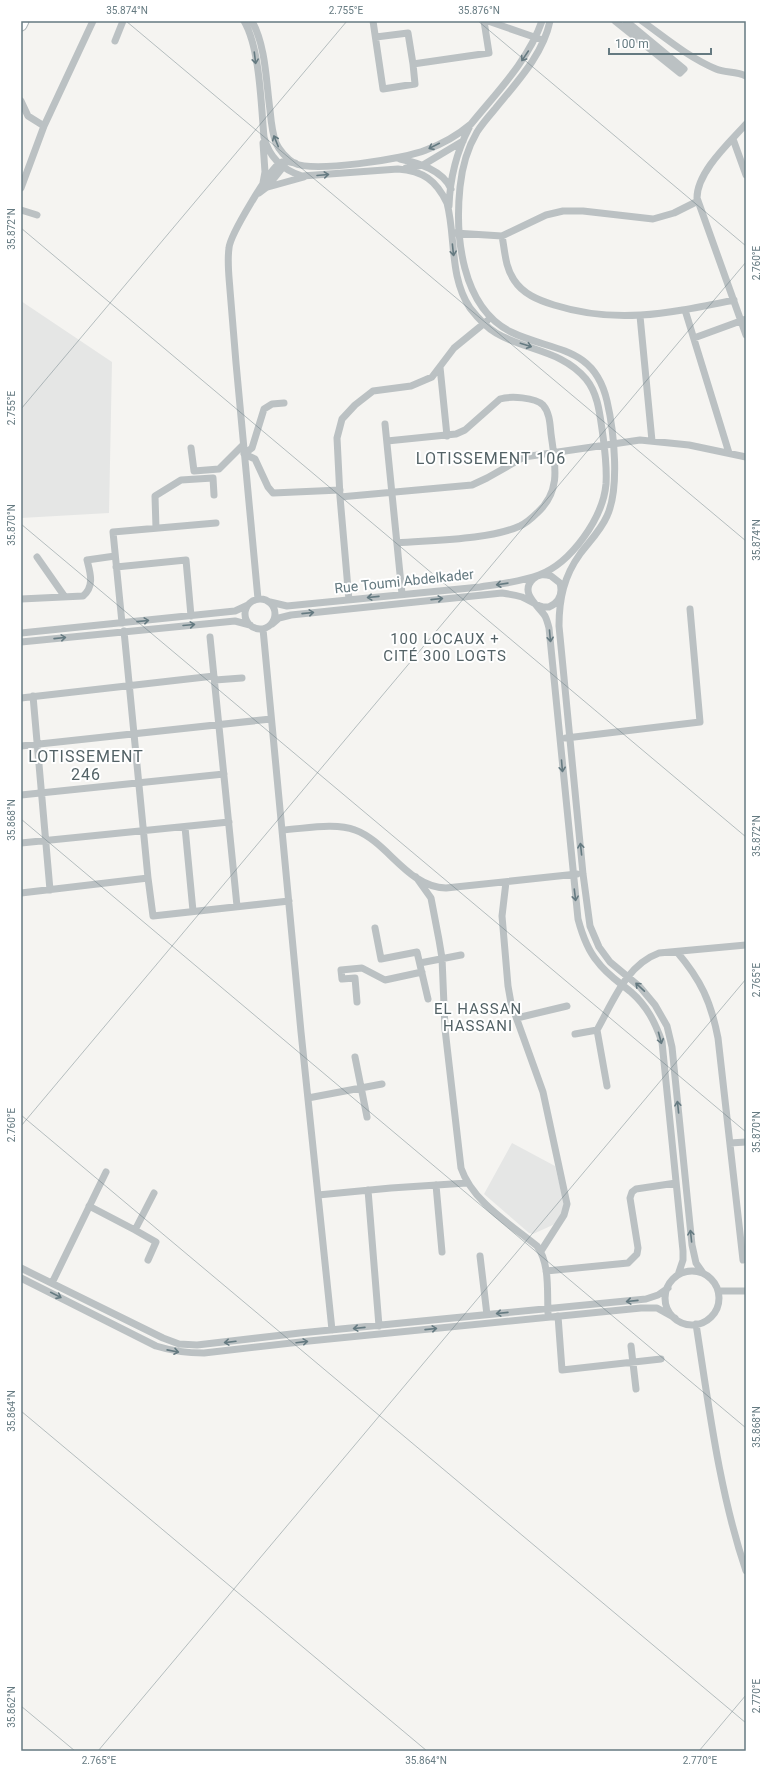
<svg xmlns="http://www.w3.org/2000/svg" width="767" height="1772" viewBox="0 0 767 1772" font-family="Roboto,sans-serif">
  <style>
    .built { fill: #e5e6e5 }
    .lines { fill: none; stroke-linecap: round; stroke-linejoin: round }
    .major-casing { stroke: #afb6b8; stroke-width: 13 }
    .minor { stroke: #bbc1c3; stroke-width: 7 }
    .major { stroke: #fff; stroke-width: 11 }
    .oneway { stroke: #657a81 }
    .ticks { fill: none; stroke: #657a81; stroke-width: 1; stroke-opacity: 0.45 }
    .labels { text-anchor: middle; stroke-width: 4; stroke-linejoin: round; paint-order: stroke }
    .street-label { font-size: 14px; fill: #657a81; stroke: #fff }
    .neighbourhood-label { font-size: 15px; letter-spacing: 1px; fill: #536266; stroke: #fff }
    .quarter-label { font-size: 16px; letter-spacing: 1px; fill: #536266; stroke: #fff }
    .neatline { fill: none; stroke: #657a81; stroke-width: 1.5 }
    .ticks-label { font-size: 10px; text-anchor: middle; fill: #657a81 }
  </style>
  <rect width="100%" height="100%" fill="#f5f4f1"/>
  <path class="built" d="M21 301 112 362 109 513 21 518Z
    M512 1143 555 1166 564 1204V1208L555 1224 533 1234 529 1233 484 1194Z"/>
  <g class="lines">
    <g class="major-casing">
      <path id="major" d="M21 25 23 21"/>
    </g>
    <path class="minor" d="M244 21C260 48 261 105 264 137 269 157 283 170 302 176L398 169C423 171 436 180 447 203 456 238 449 276 470 308 477 317 486 327 496 333 526 351 562 350 586 379 599 395 600 417 603 436 605 451 607 468 606 484 603 518 571 563 539 575 520 582 500 584 480 587L287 606 270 602
      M252 21C266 47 266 81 270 110 271 121 272 133 276 143 279 150 287 159 294 163 313 173 405 159 426 150 442 144 458 135 471 124 497 92 528 61 542 21
      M373 21 383 89 415 84 413 64 489 53 484 21
      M488 21 540 39
      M550 21C543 55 516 83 495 109 489 116 482 124 477 132 467 149 462 167 460 187 455 235 461 307 511 332 552 352 594 345 607 401 614 431 620 488 607 516 601 530 589 542 580 554 564 576 559 599 559 626L583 874 590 926 599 947 610 962 640 987 655 1005 667 1026 672 1047 692 1245 696 1263 703 1273
      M615 21 680 73 684 69 626 21
      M642 21C667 39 688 57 716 69 725 73 736 71 746 76
      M376 37 408 33 413 64
      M115 41 123 21
      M21 101 28 116 44 126
      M746 124C729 143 697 172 697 198L746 335
      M733 139 746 175
      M263 143 265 172 263 183
      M400 159C418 163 443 170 451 189
      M406 168 423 165 463 141
      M268 187 304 177
      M21 188 44 126 93 21
      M259 193 267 187 283 167 284 163
      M449 206C450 178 456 153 469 128
      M21 210 37 215
      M455 233 502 236 546 215 563 211H583L653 219 674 213 698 201
      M502 236C505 251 505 267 514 280 523 294 538 300 554 305 618 325 670 313 734 300
      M685 310 729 453
      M640 316 652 441
      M694 338 746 319
      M440 367 447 436
      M284 403 272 404 264 409 252 448 244 454 255 459 268 487 273 493 340 490
      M385 424 402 594
      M387 441 456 434 465 430 500 399C510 396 535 397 543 405 550 413 550 425 551 434 555 464 562 491 537 513 532 518 526 523 520 526 489 540 432 540 397 543
      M191 448 194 471 219 469 243 445
      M340 497 472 485 487 478 524 457 640 440 689 445 746 457
      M156 528 155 496 181 480 213 478 214 495
      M37 557 65 597
      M116 567 186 560 191 616
      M245 614a15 15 0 1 1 30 0a15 15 0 1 1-30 0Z
      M21 599 83 596C95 586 90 572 87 560L115 556
      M258 599C250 520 243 441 236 363 234 339 232 314 230 290 229 276 227 262 229 248 230 235 269 170 280 163 284 160 290 162 295 163
      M349 600 340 497 337 438 342 419 355 405 373 391 411 386 432 377 454 348 487 321
      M122 623 113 532 216 523
      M272 624 279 618 291 615 502 593C509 594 515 595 522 597 532 601 538 608 549 607 560 602 563 594 560 583L551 576C544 574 539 574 533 579 519 593 538 605 545 616 547 620 548 624 549 628L578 919C582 934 587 949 597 961 606 974 619 982 631 992 647 1006 655 1022 662 1042L683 1251V1260L678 1275
      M263 629 301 1032 332 1330
      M124 631 148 878
      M21 633 235 611 248 605
      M210 637 237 906
      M21 642 235 621 250 625
      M215 680 242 678
      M33 696 50 890
      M21 698 214 676
      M566 738 700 722 690 609
      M21 746 271 719
      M21 795 224 774
      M185 827 193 911
      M282 830C303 829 335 822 355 830 388 842 407 887 446 888L577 874
      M21 843 229 822
      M416 877 431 898 439 940 442 958 445 1029 461 1168C472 1201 510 1224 537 1246 550 1263 547 1292 548 1313
      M506 882 502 916 508 986 511 1003 543 1092 567 1204 564 1215 541 1251
      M21 893 148 878 153 916 289 901
      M375 928 381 959 417 952 428 999
      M677 952C701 980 711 1002 718 1038L743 1260
      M420 963 461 955
      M357 1002 355 978 342 979 341 970 362 968 385 980 422 972
      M517 1018 567 1006
      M597 1030C613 1002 626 965 659 953L746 945
      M575 1034 597 1030 607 1086
      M355 1057 367 1117
      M308 1098 382 1084
      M730 1143 746 1142
      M436 1185 442 1252
      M368 1190 379 1326
      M318 1195 391 1188 467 1183
      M89 1206 135 1230 156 1242 148 1260
      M135 1230 154 1193
      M480 1256 487 1315
      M21 1268 163 1338 179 1344 197 1345 300 1333 646 1299 658 1295 668 1288
      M546 1271 628 1263 637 1254 638 1248 630 1198 632 1192 636 1189 676 1183
      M665 1298a27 27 0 1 1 54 0a27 27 0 1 1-54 0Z
      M21 1278 156 1346C172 1351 187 1353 204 1353L309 1341 641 1308H657L675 1318
      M52 1283 106 1172
      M718 1291H746
      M558 1316 562 1370 661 1359
      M696 1324C709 1407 719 1491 746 1571
      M631 1346 636 1389"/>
    <use href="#major" class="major"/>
  </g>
  <defs><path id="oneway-shaft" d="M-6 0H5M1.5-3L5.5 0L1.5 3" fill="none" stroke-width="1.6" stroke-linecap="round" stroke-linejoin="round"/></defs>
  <g class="oneway">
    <use href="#oneway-shaft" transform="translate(525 56) rotate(124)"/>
    <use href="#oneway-shaft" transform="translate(255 58) rotate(83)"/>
    <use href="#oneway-shaft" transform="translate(276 141) rotate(-112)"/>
    <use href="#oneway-shaft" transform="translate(434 146) rotate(153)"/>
    <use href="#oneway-shaft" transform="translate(323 175) rotate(-5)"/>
    <use href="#oneway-shaft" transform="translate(453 250) rotate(84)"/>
    <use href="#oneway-shaft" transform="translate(526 345) rotate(18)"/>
    <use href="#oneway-shaft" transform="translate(502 584) rotate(172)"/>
    <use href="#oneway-shaft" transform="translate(373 597) rotate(174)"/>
    <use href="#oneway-shaft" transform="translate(437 599) rotate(-6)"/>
    <use href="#oneway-shaft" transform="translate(308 613) rotate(-6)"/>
    <use href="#oneway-shaft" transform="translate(143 621) rotate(-6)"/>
    <use href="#oneway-shaft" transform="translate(189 625) rotate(-5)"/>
    <use href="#oneway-shaft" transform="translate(550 636) rotate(85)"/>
    <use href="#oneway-shaft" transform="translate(60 638) rotate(-6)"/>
    <use href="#oneway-shaft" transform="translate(562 766) rotate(85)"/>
    <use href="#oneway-shaft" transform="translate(581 849) rotate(-96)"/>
    <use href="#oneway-shaft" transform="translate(575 895) rotate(83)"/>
    <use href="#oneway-shaft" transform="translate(640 987) rotate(-137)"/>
    <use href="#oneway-shaft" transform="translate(660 1038) rotate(75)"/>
    <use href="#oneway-shaft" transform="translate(678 1107) rotate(-96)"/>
    <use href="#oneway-shaft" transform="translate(691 1236) rotate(-96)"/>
    <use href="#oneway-shaft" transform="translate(56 1295) rotate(27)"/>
    <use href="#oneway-shaft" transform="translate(632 1301) rotate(174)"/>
    <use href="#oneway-shaft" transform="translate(502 1313) rotate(174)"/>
    <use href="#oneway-shaft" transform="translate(359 1328) rotate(174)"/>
    <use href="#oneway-shaft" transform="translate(431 1329) rotate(-6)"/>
    <use href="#oneway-shaft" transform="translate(230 1342) rotate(173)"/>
    <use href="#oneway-shaft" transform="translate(302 1342) rotate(-7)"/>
    <use href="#oneway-shaft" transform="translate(173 1351) rotate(11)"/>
  </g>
  <path class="ticks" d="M126 21 746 541M478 21 746 246M21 228 746 837M21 409 347 21M21 524 746 1132M21 819 746 1428M21 1115 746 1723M21 1126 746 262M21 1411 427 1751M21 1706 75 1751M98 1751 746 979M699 1751 746 1695"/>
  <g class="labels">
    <g class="street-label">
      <text transform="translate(404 581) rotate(-6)" y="5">Rue Toumi Abdelkader</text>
    </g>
    <g class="neighbourhood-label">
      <text x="445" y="644">100 LOCAUX +<tspan x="445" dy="17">CITÉ 300 LOGTS</tspan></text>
      <text x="478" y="1014">EL HASSAN<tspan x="478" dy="17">HASSANI</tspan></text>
    </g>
    <g class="quarter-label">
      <text x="491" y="464">LOTISSEMENT 106</text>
      <text x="86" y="762">LOTISSEMENT<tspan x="86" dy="18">246</tspan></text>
    </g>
  </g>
  <rect width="767" height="1772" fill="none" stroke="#ffffff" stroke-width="44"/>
  <path d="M609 48v6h102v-6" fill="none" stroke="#657a81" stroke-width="2"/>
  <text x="615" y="48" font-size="12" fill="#657a81" stroke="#ffffff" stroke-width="3" paint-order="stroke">100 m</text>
  <rect x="22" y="22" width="723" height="1728" class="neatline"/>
  <g class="ticks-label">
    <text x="127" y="14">35.874°N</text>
    <text x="346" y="14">2.755°E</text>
    <text x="479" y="14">35.876°N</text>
    <text transform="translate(11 229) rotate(-90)" y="4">35.872°N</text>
    <text transform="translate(756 263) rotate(-90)" y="4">2.760°E</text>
    <text transform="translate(11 408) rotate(-90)" y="4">2.755°E</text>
    <text transform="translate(11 525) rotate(-90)" y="4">35.870°N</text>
    <text transform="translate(756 540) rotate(-90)" y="4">35.874°N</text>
    <text transform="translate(11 820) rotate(-90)" y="4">35.868°N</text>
    <text transform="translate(756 836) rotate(-90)" y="4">35.872°N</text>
    <text transform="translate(756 980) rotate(-90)" y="4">2.765°E</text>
    <text transform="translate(11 1125) rotate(-90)" y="4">2.760°E</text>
    <text transform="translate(756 1132) rotate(-90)" y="4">35.870°N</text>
    <text transform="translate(11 1411) rotate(-90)" y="4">35.864°N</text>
    <text transform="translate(756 1427) rotate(-90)" y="4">35.868°N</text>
    <text transform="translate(756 1696) rotate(-90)" y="4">2.770°E</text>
    <text transform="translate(11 1707) rotate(-90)" y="4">35.862°N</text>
    <text x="99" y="1764">2.765°E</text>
    <text x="426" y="1764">35.864°N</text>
    <text x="700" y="1764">2.770°E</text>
  </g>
</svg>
